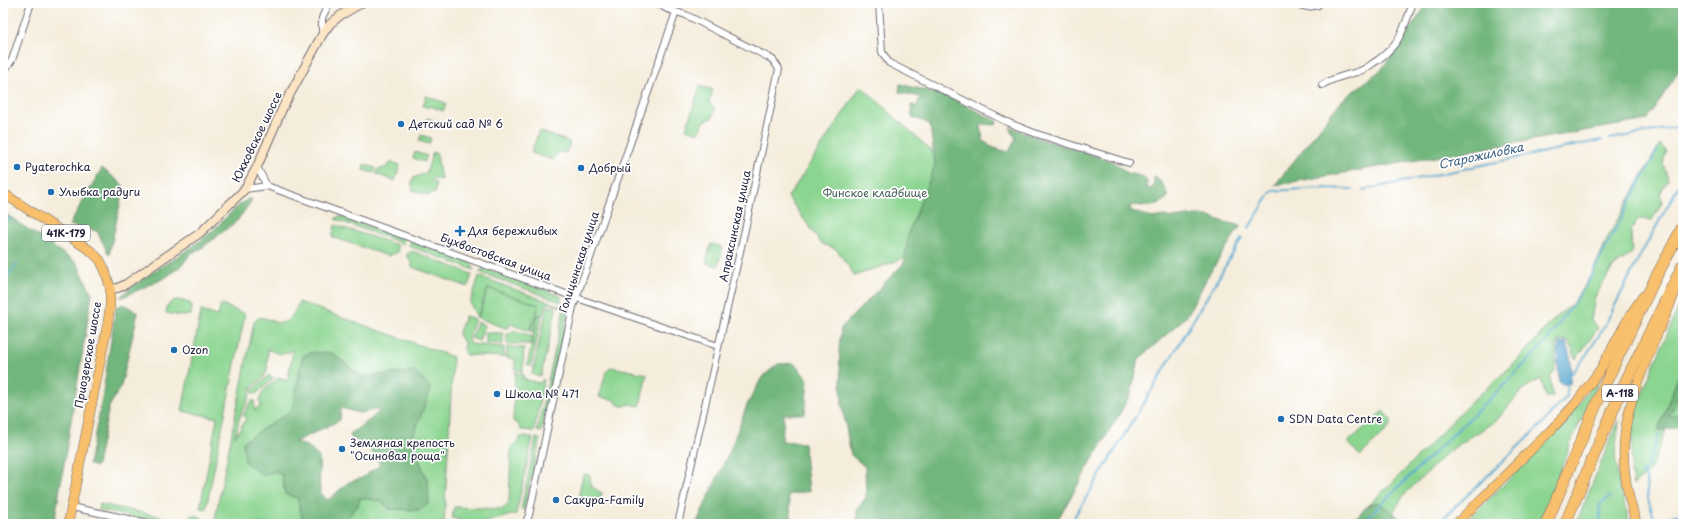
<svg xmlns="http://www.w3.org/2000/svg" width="1686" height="527" viewBox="0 0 1686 527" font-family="'Playpen Sans',sans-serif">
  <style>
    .green { fill: #8cd591; stroke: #577c66; fill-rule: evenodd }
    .forest { fill: #71b67b; stroke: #4a6c5b; fill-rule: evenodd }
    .water { fill: #56a7d0; stroke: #3c6486 }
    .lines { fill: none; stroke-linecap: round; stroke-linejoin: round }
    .stream { stroke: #56a7d0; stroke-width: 2 }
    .street-casing { stroke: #6c6973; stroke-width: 8 }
    .secondary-casing { stroke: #6c6973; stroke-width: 10 }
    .primary-casing { stroke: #6c6973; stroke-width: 10 }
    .highway-casing { stroke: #6c6973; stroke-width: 12 }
    .street { stroke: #fff; stroke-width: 6 }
    .secondary { stroke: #fce5c4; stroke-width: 8 }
    .primary { stroke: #f8bf6c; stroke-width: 9 }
    .highway { stroke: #f8bf6c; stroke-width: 11 }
    .poi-dot { fill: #1f6fb2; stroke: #fff; stroke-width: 1.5 }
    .labels { text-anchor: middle; stroke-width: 3.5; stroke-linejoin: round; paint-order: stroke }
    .shield { fill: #fff; stroke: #646476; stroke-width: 1 }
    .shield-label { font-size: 10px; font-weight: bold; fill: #22223b }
    .poi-label { font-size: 11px; fill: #22223b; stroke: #fff; text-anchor: start }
    .street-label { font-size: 11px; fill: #22223b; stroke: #fff }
    .park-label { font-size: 11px; fill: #476159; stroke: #fff }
    .water-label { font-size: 12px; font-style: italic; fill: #395e7e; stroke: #fff }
  </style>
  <rect width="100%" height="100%" fill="#fff"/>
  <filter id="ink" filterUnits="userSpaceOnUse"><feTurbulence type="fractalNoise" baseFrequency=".025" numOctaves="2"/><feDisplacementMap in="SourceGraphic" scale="8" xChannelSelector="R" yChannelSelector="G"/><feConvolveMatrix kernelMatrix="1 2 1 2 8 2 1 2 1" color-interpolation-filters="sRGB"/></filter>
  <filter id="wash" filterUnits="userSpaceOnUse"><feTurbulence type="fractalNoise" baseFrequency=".012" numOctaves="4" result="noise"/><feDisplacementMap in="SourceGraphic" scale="16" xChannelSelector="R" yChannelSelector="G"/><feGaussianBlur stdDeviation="0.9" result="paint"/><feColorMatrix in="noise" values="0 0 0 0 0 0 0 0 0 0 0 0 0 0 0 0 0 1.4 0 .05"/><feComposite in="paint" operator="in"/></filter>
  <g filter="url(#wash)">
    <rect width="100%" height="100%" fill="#f5eddb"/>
    <path class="green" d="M700 86 713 90 709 102 715 109 712 118 703 122 699 133 686 129Z
      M861 86 975 191 921 252 855 276 837 250 821 243 788 197Z
      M426 96 446 103 443 111 430 106 429 108 423 106Z
      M427 118 438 122 436 127 425 123Z
      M539 131 570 142 566 153 559 152 553 160 531 153Z
      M421 135 431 138 429 144 419 141Z
      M1660 144 1666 152 1663 163 1668 179 1660 194 1663 201 1652 220 1638 219 1631 231 1632 253 1613 267 1595 297 1591 320 1598 328 1576 359 1568 340 1558 341 1555 355V370L1550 377 1553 397H1546L1541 379 1523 389 1497 420 1449 451 1403 496 1393 513 1377 502 1368 505 1393 482 1467 406 1517 361 1553 320 1572 304 1592 274 1608 237Z
      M415 152 427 156 424 162 413 158Z
      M433 152 437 154 441 180 433 178 432 181 436 183 435 194 431 192 430 196 412 190 413 186 411 185 413 178 426 173Z
      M392 162 400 165 395 181 376 174 378 169 385 168Z
      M364 164 376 168 374 173 363 170Z
      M340 216 404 239 403 244 335 219Z
      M335 225 397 245 398 252 388 256 332 237Z
      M411 241 472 263 474 270 409 246Z
      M711 244 723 247 718 266 706 263Z
      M412 251 472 274 468 287 412 267 411 261 406 255Z
      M484 268 561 296V302L479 272Z
      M479 276 560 306V307L550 303 546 305 543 315 538 314 534 332 530 331 538 308 529 331 510 324 508 329 478 318 488 288 539 305 488 288 477 318 470 303Z
      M1683 297V364L1658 430H1666L1650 471 1633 485 1631 471 1632 427 1645 386Z
      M174 300H178L190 303 192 307 191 315 182 316 166 313 167 306Z
      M299 302 453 357 444 524H347V517L358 506 360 498 381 501 389 509 421 510 428 481 411 441 431 389 415 372 362 377 332 353 303 356 292 410 243 443 274 471 282 475 285 494 297 498 304 524H214L254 322C265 305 282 345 299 302ZM268 349C276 354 285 356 293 350L288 379 286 382 284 378H278L263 391 259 401 262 406 258 407 255 411 254 400 250 403 243 415 246 419 235 437 241 413 247 403 252 387 262 379 267 372Z
      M221 304 245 314 206 509 200 508 217 418 182 411 201 311 218 316Z
      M549 306 555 307 556 309 541 376 539 377 532 374 547 307Z
      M564 309 568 310V312L541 432 537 431Z
      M538 315 542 316 531 366 527 365Z
      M465 316 475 319 468 339 470 344 504 347V357L466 355 464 352V342L458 335Z
      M477 322 485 325 479 341 471 338Z
      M513 330 532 336 531 344H507V333H511Z
      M486 333H503V344L486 343Z
      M507 347 524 348 523 371 515 370V359L507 358Z
      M611 367 647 374 640 406 629 404C623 408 618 406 614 400L599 397 606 372Z
      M515 372 523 374 524 379 539 383 544 379 534 431 521 430 518 424 513 421Z
      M269 375 271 378H274L256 394H253L252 392C254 387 264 380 269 375Z
      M1597 378 1600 379 1574 435 1539 524H1464L1562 426Z
      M1683 390V413L1668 418Z
      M1383 411 1391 420V424L1388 429 1360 456 1348 442Z
      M1618 421H1619L1615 455 1619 484 1630 524H1576Z
      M520 437H533L516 514 478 524H458V519L452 518 454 507 503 509 509 502 511 447 518 441Z
      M536 438 540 439 524 510 521 509Z
      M583 474 590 475 591 486 602 493 599 505 583 502 580 499 579 494Z
      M100 504 187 522 191 515 199 516 205 520V524H167L99 510Z"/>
    <path class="forest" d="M1428 3H1683V65L1647 120 1275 185 1341 101 1382 69Z
      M900 84 945 95 997 121 996 125 981 124 983 141 994 148 1009 152 1016 138 1011 132 1010 127 1038 138 1114 162 1127 173 1144 177 1147 182V188L1152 189 1154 182V177C1163 181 1165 188 1168 197 1157 209 1146 206 1131 205L1130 210 1152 218 1164 216 1173 218 1196 215 1207 216 1228 223 1241 225 1208 276 1187 316 1139 359 1131 394 1055 524H857V510L866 497 865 467 851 455 842 405 839 350 841 328 904 263 909 231 935 165 930 124 912 117 911 105 917 106 920 97 899 92Z
      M102 168 124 186 109 255 97 231 69 225Z
      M250 198 252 200 237 221 199 250 191 253 182 265 165 278 123 297H120C143 276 176 259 201 240 217 229 234 206 250 198Z
      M3 212 77 263 92 294 54 524H3Z
      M124 304 138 313 121 386 109 407 97 465 95 467 89 464 102 399 116 307Z
      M312 352 332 353 362 377 415 371 431 389 411 441 428 481 429 503 421 510 389 509 381 501 360 498 358 506 348 517 347 524H304L297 498 285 494 282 475 274 471 264 476 245 462 243 442 292 410 303 356ZM341 408 360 413 381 409 372 418 350 434 351 438C364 444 374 452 380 465L362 478 349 482 328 500 320 494 319 457 309 447 295 442 340 420Z
      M794 363 808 380 805 414H784L782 441 804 443 809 491 788 495 792 522H816L817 524H696L731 448 747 405 762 377 778 364Z
      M1683 364V390L1668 417 1683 413V427L1658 430Z
      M1377 502 1395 514 1403 523 1402 524H1351L1368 505Z"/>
    <path class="water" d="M1566 342 1571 361 1570 384H1562L1559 382 1557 352 1560 343Z"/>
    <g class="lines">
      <path class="stream" d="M1609 139 1683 126
        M1363 190 1602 140
        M3 216 10 220
        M1248 229 1272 191 1322 188 1353 189
        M3 282 17 264
        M1569 376 1582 361 1602 331 1640 256 1683 178
        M1643 472 1646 478 1648 499 1655 521 1683 513
        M1641 474 1646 469 1659 434
        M1070 524 1156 383 1242 238
        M1362 524 1378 507 1503 386 1546 342 1586 285 1658 149
        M1437 524 1540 426 1567 396 1566 381
        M1601 524 1599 505 1610 497"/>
    </g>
  </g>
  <g filter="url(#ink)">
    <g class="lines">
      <g class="street-casing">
        <path id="street" d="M657 3 667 9 686 15 768 57 773 60 779 69 746 225 678 524
          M879 3 882 52 889 63 1009 123 1037 134 1129 163
          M1290 3 1308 7 1318 5 1319 3
          M322 35V18L329 3
          M3 72 12 60 31 3
          M1322 85C1333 78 1344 76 1357 72 1365 70 1371 64 1378 60 1402 42 1403 29 1413 3
          M257 167 267 186
          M245 189 267 186 577 298 718 346
          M71 507 153 524
          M525 524 529 515 573 307 676 12"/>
      </g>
      <g class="secondary-casing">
        <path id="secondary" d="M110 289 118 288 126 284 200 233 240 194 245 189 257 167 283 107 322 35 330 24 341 15 362 3"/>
      </g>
      <g class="primary-casing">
        <path id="primary" d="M3 193 91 251 100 260 105 270 110 287V305L108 322 68 524
          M1456 524 1551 430 1576 403 1600 370 1632 312 1643 296
          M1637 524C1611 450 1626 409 1655 339 1663 321 1672 303 1678 283"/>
      </g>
      <g class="highway-casing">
        <path id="highway" d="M1546 524 1605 384 1656 277 1683 226
          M1565 524 1622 389 1683 265"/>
      </g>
      <use href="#street" class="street"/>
      <use href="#secondary" class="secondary"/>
      <use href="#primary" class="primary"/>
      <use href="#highway" class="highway"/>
    </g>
  </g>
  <g class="poi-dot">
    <circle cx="401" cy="124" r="4"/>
    <circle cx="17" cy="167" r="4"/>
    <circle cx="581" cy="168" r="4"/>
    <circle cx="51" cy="192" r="4"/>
    <path d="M458 225h4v4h4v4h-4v4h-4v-4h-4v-4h4z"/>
    <circle cx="174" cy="350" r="4"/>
    <circle cx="497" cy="394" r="4"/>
    <circle cx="1281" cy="419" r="4"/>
    <circle cx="342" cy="449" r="4"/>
    <circle cx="556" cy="500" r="4"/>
  </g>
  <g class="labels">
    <g class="shield">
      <rect x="42" y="225" width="48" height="16" rx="3"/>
      <rect x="1602" y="385" width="36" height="16" rx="3"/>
    </g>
    <g class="shield-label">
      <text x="66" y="237">41К-179</text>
      <text x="1620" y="397">А-118</text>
    </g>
    <g class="poi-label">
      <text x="409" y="128">Детский сад № 6</text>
      <text x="25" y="171">Pyaterochka</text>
      <text x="589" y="172">Добрый</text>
      <text x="59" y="196">Улыбка радуги</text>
      <text x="468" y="235">Для бережливых</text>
      <text x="182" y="354">Ozon</text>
      <text x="505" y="398">Школа № 471</text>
      <text x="1289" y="423">SDN Data Centre</text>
      <text x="350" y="447">Земляная крепость<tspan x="350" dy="13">"Осиновая роща"</tspan></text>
      <text x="564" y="504">Сакура-Family</text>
    </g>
    <g class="street-label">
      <text transform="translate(257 137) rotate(-64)" y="4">Юкковское шоссе</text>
      <text transform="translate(735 226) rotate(-78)" y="4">Апраксинская улица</text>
      <text transform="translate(496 257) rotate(20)" y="4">Бухвостовская улица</text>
      <text transform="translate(579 262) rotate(-72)" y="4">Голицынская улица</text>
      <text transform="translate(88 355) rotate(-80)" y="4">Приозерское шоссе</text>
    </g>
    <g class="park-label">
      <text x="875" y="197">Финское кладбище</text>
    </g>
    <g class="water-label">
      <text transform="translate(1481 156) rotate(-12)" y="4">Старожиловка</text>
    </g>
  </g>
  <rect width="1686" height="527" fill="none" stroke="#fff" stroke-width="16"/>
</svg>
